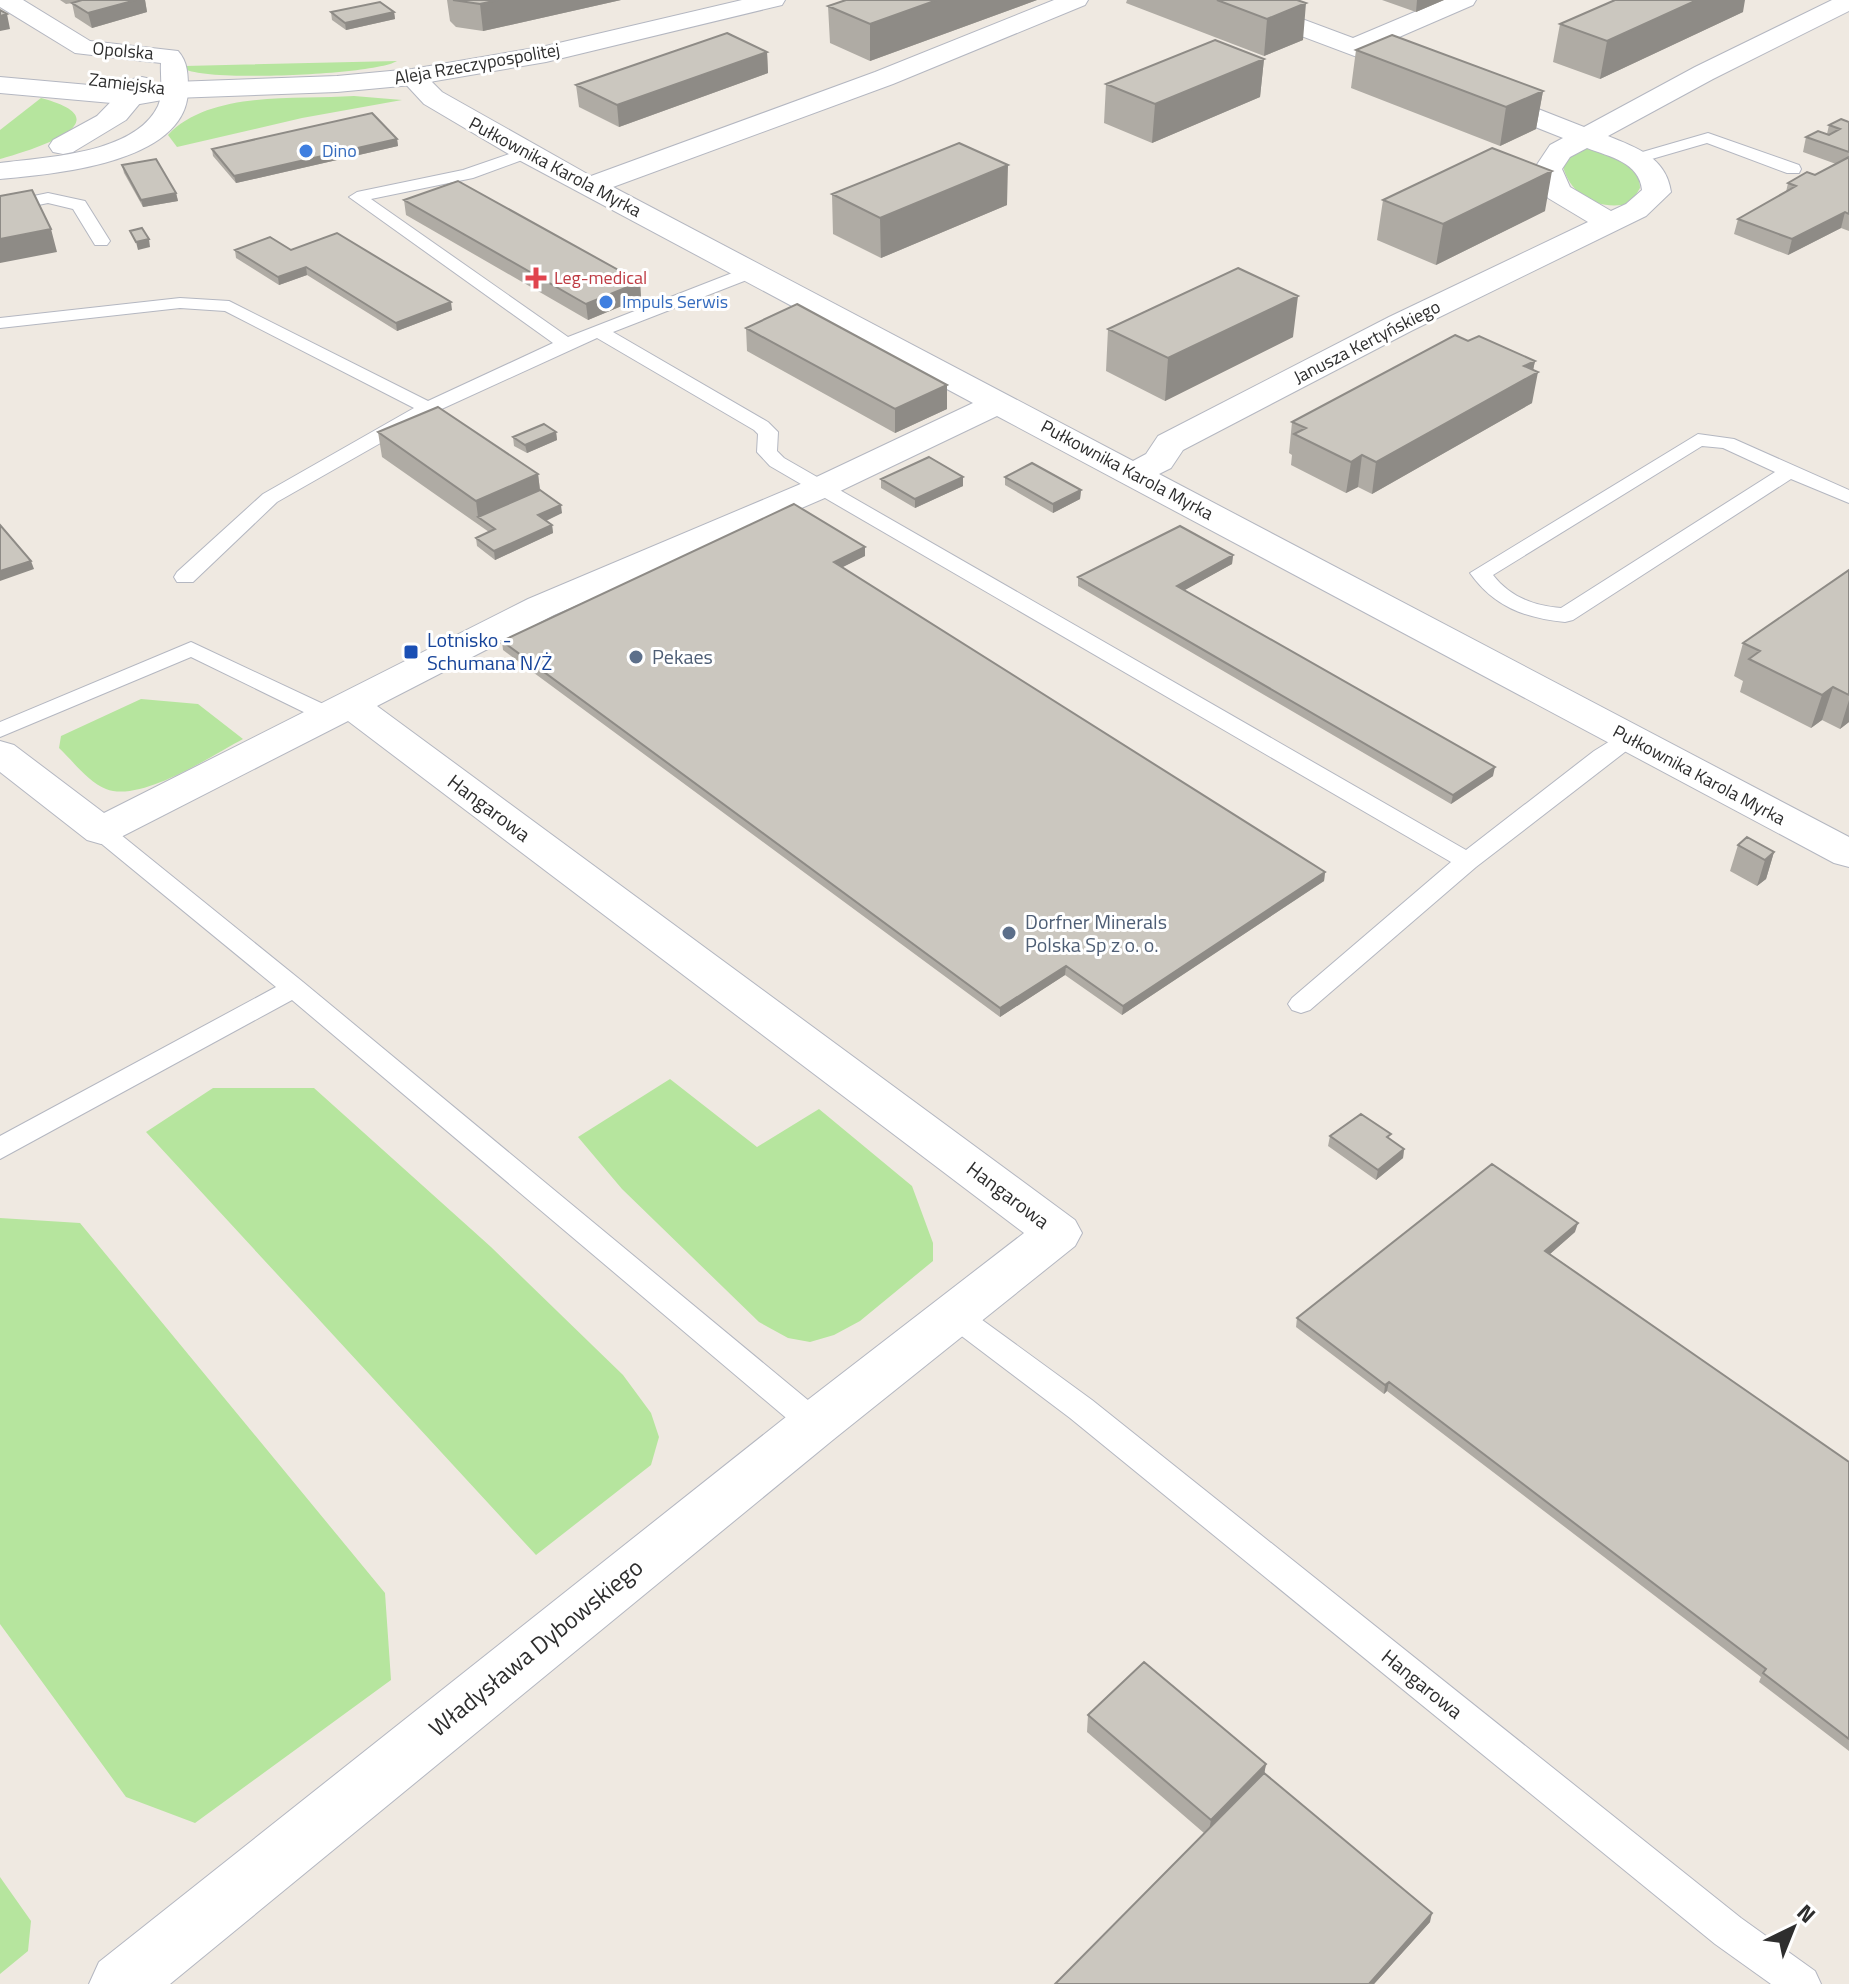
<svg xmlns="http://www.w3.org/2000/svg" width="1849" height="1984" viewBox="0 0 1849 1984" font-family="'Titillium Web',sans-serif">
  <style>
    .green { fill: #b6e59e }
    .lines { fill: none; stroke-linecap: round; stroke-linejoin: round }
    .service-casing { stroke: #b4b7c1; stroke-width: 2 }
    .minor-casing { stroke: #b4b7c1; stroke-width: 2 }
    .tertiary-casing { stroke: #b4b7c1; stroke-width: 2 }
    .service { fill: #fff; fill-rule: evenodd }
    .minor { fill: #fff; fill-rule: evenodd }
    .tertiary { fill: #fff; fill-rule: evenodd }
    .wall { fill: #afaba4 }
    .shaded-wall { fill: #8e8b86 }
    .building { fill: #cbc7bf; stroke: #8e8b86; stroke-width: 2 }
    .shop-dot { fill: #3f7fe0; stroke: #fff; stroke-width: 3 }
    .health-dot { fill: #e0444e; stroke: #fff; stroke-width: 3 }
    .transit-dot { fill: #1a4fb4; stroke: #fff; stroke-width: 3 }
    .service-dot { fill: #5c6f8a; stroke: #fff; stroke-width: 3 }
    .labels { text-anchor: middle; stroke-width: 6; stroke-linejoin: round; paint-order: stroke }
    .far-street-label { font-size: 18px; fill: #2e2e2e; stroke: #fff }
    .far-shop-label { font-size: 18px; fill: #366cbe; stroke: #fff; text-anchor: start }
    .far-health-label { font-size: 18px; fill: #be3a42; stroke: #fff; text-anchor: start }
    .transit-label { font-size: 20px; fill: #164399; stroke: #fff; text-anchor: start }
    .service-label { font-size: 20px; fill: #4e5e75; stroke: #fff; text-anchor: start }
    .street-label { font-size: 20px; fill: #2e2e2e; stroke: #fff }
    .near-street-label { font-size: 24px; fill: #2e2e2e; stroke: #fff }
  </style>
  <rect width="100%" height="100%" fill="#efe9e1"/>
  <path class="green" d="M397 61C375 75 207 82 185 69V66Z
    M354 96 402 100 302 118 177 147 168 135C210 90 297 100 354 96Z
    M41 98C128 121 32 150 0 159V130Z
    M1579 147 1610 150 1639 174 1640 188 1631 203C1601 212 1570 196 1563 166L1569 155Z
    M141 699 198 704 243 739C211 756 141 803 106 789 89 783 72 760 59 748L61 736Z
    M670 1079 757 1147 819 1109 912 1186 933 1243V1261L860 1321 834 1335 810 1342 788 1338 759 1322 622 1189 578 1137Z
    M213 1088H314L491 1247 623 1375 651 1413 659 1437 651 1465 536 1555 146 1132Z
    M0 1218 80 1223 385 1593 391 1680 195 1823 126 1797 0 1624Z
    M0 1877 31 1921 28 1951 0 1974Z"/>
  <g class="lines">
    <g class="service-casing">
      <path id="service" d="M1708 133 1799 165 1801 169 1799 173H1787L1707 143 1638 163 1630 158 1632 155Z
        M527 148 535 153 533 156 473 178 371 199 568 337 745 268H757L760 272 757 276 613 332 768 422 778 432 777 451 784 458 1466 850 1594 751 1623 733H1639L1643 738 1476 867 1310 1010 1301 1013 1292 1010 1288 1004 1292 998 1451 862 770 466 757 452 758 434 754 430 597 338 435 412 277 502 193 582H177L174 577 177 572 263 494 414 408 225 311 180 308 0 328V318L180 298 229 301 428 401 553 343 349 197 357 192 463 170Z
        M48 193 85 201 110 241 107 245H95L73 209 48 203 0 213V203Z
        M1698 434 1734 439 1849 490V503L1791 479 1573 620 1565 622C1525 618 1494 607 1470 573ZM1702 446 1723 448 1775 472 1561 608C1534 606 1510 597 1493 575Z
        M191 642 336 710 339 715 336 720H320L191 657 0 737V722Z
        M101 823 110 826 303 982 826 1415 830 1424 826 1433 815 1437 804 1433 292 1000 0 1159V1136L276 987 92 836 89 831 92 826Z
        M953 1302 963 1306 1092 1400 1741 1918 1815 1971 1821 1984H1771L1715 1944 1070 1418 943 1322 938 1314 943 1306Z"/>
    </g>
    <g class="minor-casing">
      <path id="minor" d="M0 0H23L90 41 178 51C188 62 188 75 188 91 186 164 52 174 0 179V163C46 157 135 154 158 106 164 93 160 77 161 63L75 53 0 7Z
        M1054 0H1088L1085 5 893 84 613 187 1133 461 1146 454 1158 436 1389 317 1588 222 1548 198 1534 169 1550 145 1563 138 1472 102 1468 96 1472 90H1490L1584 127 1695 67 1832 0H1849V11L1713 79 1608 136C1637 148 1666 157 1671 192L1646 216 1411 331 1183 450 1171 468 1159 474 1849 837V867L1834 863 997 416 834 494 554 615 377 706 1075 1220 1082 1233 1075 1246 834 1439 170 1984H89L99 1962 796 1409 1024 1233 348 721 115 840 101 844 87 840 0 772V741L14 745 104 813 528 599 810 480 973 403 517 159 424 104 399 77 403 71H421L442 92 591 176 875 72ZM1587 148C1610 157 1639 162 1642 190L1626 204 1611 211 1570 187 1562 169 1570 157Z
        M1216 0H1251L1353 38 1443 0H1476L1473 5 1376 47 1422 64 1426 70 1422 76 1413 78 1219 5Z
        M142 77 151 79 155 85 126 120 73 152 63 154 53 152 49 146 53 140 97 116 133 79Z"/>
    </g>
    <g class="tertiary-casing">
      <path id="tertiary" d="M742 0H785L782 5 546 62 412 85 337 92 174 98 134 105 0 93V77L134 89 174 82 337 76 412 69 546 46Z"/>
    </g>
    <use href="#service" class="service"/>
    <use href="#minor" class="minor"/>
    <use href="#tertiary" class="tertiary"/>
  </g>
  <path class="wall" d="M60 0H145L147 12 92 28 75 17 72 3H73L66 4Z
    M447 0H621L483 31 456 27 450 21Z
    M1037 0 870 61 830 43 828 6Z
    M1127 0H1297L1303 40 1264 56 1126 3Z
    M1382 0H1444L1416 12Z
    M331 12H394L395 19 346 30 332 20Z
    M1743 12 1600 79 1553 62 1560 24Z
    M1356 50 1543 91 1536 129 1500 146 1351 88Z
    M767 52 768 73 619 127 579 107 576 85Z
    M1264 59 1260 97 1152 143 1104 123 1106 84Z
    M1849 122V231L1841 228 1788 255 1734 234 1738 219 1786 192 1788 183 1815 175 1836 164 1803 152 1806 137 1827 134 1829 125Z
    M397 139 398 146 236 183 213 156 212 149Z
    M122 165 176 193 178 201 143 207 124 173Z
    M832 194 1007 205 881 258 833 234Z
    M404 200 640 282 641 298 588 320 406 215Z
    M1383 200 1545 211 1436 265 1377 240Z
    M235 250H291L452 310 397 331 307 275 279 285 236 258Z
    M746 328 947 385V409L895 433 747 351Z
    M1108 329 1293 337 1165 401 1106 371Z
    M1468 341 1535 361 1533 370 1532 403 1372 494 1358 487 1346 493 1291 465 1292 455 1289 453 1292 422Z
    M378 432 538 474 540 490 562 513 546 521 552 525 553 533 495 560 477 546 476 538 489 532 382 457Z
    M556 432 557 440 527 453 514 446 513 437Z
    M1005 477 1081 490 1080 499 1053 513 1005 485Z
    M881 479 963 486 915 508 881 488Z
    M1233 555 1232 564 1184 590 1493 776 1451 804 1078 586V577Z
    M865 556 842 567 1325 872 1324 881 1122 1015 1065 975 1000 1017 503 650 502 641Z
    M1849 570V722L1840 729 1822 720 1811 728 1740 692 1743 681 1734 676 1743 643Z
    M1738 845 1774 852 1766 879 1757 886 1730 871Z
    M1330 1136 1390 1139 1404 1149 1403 1158 1376 1180 1328 1146Z
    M1575 1232 1550 1254 1849 1462V1751L1759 1682 1761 1677 1387 1391 1384 1394 1296 1327 1297 1318Z
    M1088 1715 1266 1764 1264 1773 1430 1922 1374 1984H1055L1204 1833 1087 1732Z"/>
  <path class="shaded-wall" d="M136 0H145L147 12 92 28 88 13Z
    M498 0H621L483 31 480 4Z
    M937 0H1037L870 61V24Z
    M1417 0H1444L1416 12Z
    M1697 0H1745L1743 12 1600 79 1607 41Z
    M1306 3 1303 40 1264 56 1267 19Z
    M394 12 395 19 346 30 345 23Z
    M7 14 10 29 0 31V16Z
    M767 52 768 73 619 127 617 105Z
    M1264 59 1260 97 1152 143 1155 104Z
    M1543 91 1536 129 1500 146 1506 107Z
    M397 139 398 146 236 183 234 176Z
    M1008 165 1007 205 881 258 880 218Z
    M1552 171 1545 211 1436 265 1443 224Z
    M176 193 178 201 143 207 141 200Z
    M1845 212 1841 228 1788 255 1792 239Z
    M51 229 57 252 0 263V239Z
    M149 239 150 247 138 250 136 242Z
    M306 267 307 275 279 285 278 277Z
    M640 282 641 298 588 320 586 304Z
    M1298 296 1293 337 1165 401 1168 358Z
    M451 302 452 310 397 331 396 323Z
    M1535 361 1532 375 1538 372 1532 403 1372 494 1376 462 1524 366Z
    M947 385V409L895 433V409Z
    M556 432 557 440 527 453 525 445Z
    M1362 455 1358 487 1346 493 1351 462Z
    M538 474 541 499 478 517 479 525 476 501Z
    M963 477V486L915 508V499Z
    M1081 490 1080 499 1053 513V504Z
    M561 505 562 513 539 524 538 515Z
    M552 525 553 533 495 560 494 551Z
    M865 547V556L835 571 834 562Z
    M1233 555 1232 564 1176 595 1177 586Z
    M31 561 34 569 0 581V571Z
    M1833 687 1822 720 1811 728 1822 695Z
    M1849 700V722L1840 729Z
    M1495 767 1493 776 1451 804 1453 795Z
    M1774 852 1766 879 1757 886 1765 860Z
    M1325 872 1324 881 1122 1015 1123 1006Z
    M1066 966 1065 975 1000 1017V1008Z
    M1404 1149 1403 1158 1376 1180 1378 1170Z
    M1578 1223 1575 1232 1542 1261 1545 1251Z
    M1389 1382 1387 1391 1384 1394 1385 1385Z
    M1266 1764 1263 1781 1208 1836 1211 1820Z
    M1432 1913 1430 1922 1374 1984H1369Z"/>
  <path class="building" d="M82 0H136L88 13 72 3Z
    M453 0H498L480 4Z
    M846 0H937L870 24 828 6Z
    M1217 0H1297L1306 3 1267 19Z
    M1615 0H1697L1607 41 1560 24Z
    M380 2 394 12 345 23 331 12Z
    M0 10 7 14 0 16Z
    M727 33 767 52 617 105 576 85Z
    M1392 35 1543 91 1506 107 1356 50Z
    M1215 40 1264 59 1155 104 1106 84Z
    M372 113 397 139 234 176 212 149Z
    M1841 119 1849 122V152L1806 137 1818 131 1829 135 1840 129 1829 125Z
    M959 143 1008 165 880 218 832 194Z
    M1492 148 1552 171 1443 224 1383 200Z
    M1849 157V214L1845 212 1792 239 1738 219 1796 186 1788 183 1807 172 1815 175Z
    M156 159 176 193 141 200 122 165Z
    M458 181 640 282 586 304 404 200Z
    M32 190 51 229 0 239V196Z
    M142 228 149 239 136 242 130 231Z
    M337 233 451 302 396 323 306 267 278 277 235 250 270 237 291 250Z
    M1238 268 1298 296 1168 358 1108 329Z
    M797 304 947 385 895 409 746 328Z
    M1455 335 1468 341 1479 336 1535 361 1524 366 1538 372 1376 462 1362 455 1351 462 1294 434 1306 428 1292 422Z
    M438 407 538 474 476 501 378 432Z
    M544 424 556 432 525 445 513 437Z
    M929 457 963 477 915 499 881 479Z
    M1032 463 1081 490 1053 504 1005 477Z
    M540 490 561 505 538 515 552 525 494 551 476 538 495 529 478 517Z
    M794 504 865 547 834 562 1325 872 1123 1006 1066 966 1000 1008 502 641Z
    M0 525 31 561 0 571Z
    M1180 526 1233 555 1177 586 1495 767 1453 795 1078 577Z
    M1849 570V695L1833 687 1822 695 1749 659 1760 651 1743 643Z
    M1747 837 1774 852 1765 860 1738 845Z
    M1361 1114 1391 1134 1387 1137 1404 1149 1378 1170 1330 1136Z
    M1492 1164 1578 1223 1545 1251 1849 1462V1739L1763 1673 1766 1669 1389 1382 1385 1385 1297 1318Z
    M1144 1662 1266 1764 1211 1820 1088 1715Z
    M1264 1773 1432 1913 1369 1984H1055Z"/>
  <g class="shop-dot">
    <circle cx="306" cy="151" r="8"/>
    <circle cx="606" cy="302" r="8"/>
  </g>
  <path class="health-dot" d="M532 266h8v8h8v8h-8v8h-8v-8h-8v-8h8z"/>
  <rect class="transit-dot" x="403" y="644" width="16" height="16" rx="4"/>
  <g class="service-dot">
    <circle cx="636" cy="657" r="8"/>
    <circle cx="1009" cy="933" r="8"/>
  </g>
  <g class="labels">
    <g class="far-street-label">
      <text transform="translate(123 51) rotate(5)" y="6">Opolska</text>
      <text transform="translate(477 64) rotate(-10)" y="6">Aleja Rzeczypospolitej</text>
      <text transform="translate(127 84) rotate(7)" y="6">Zamiejska</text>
      <text transform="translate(555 167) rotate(28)" y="6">Pułkownika Karola Myrka</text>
      <text transform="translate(1367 342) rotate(-27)" y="6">Janusza Kertyńskiego</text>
      <text transform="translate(1127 470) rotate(28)" y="6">Pułkownika Karola Myrka</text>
      <text transform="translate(1699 775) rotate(28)" y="6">Pułkownika Karola Myrka</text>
    </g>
    <g class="far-shop-label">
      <text x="322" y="157">Dino</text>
      <text x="622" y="308">Impuls Serwis</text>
    </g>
    <g class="far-health-label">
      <text x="554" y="284">Leg-medical</text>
    </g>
    <g class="transit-label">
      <text x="427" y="647">Lotnisko -<tspan x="427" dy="23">Schumana N/Ż</tspan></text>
    </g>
    <g class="service-label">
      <text x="652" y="664">Pekaes</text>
      <text x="1025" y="929">Dorfner Minerals<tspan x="1025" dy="23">Polska Sp z o. o.</tspan></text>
    </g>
    <g class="street-label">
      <text transform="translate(489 808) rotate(37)" y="7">Hangarowa</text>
      <text transform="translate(1008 1195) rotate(37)" y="7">Hangarowa</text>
      <text transform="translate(1422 1684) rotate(39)" y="7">Hangarowa</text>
    </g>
    <g class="near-street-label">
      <text transform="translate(536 1648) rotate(-39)" y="8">Władysława Dybowskiego</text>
    </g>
  </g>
  <g transform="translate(1793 1928) rotate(43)" stroke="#ffffff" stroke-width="6" paint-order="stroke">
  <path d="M0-6L14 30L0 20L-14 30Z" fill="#2e2e2e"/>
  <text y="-12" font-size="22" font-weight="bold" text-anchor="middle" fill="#2e2e2e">N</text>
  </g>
</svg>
